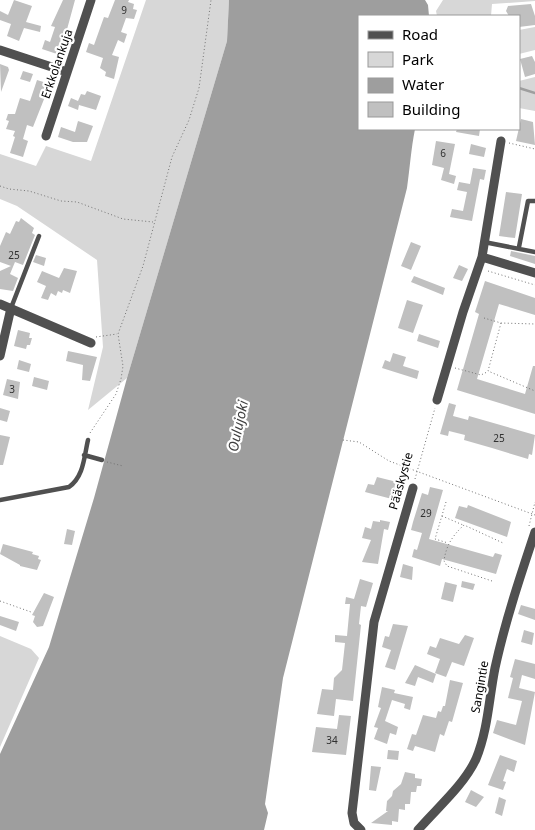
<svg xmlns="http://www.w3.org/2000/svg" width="535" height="830" viewBox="0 0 535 830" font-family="'Noto Sans',sans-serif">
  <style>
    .green { fill: #d7d7d7 }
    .water { fill: #9e9e9e }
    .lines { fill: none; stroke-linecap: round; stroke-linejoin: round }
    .stream { stroke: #9e9e9e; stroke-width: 2.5 }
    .building { fill: #c0c0c0 }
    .path { stroke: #727272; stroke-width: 1; stroke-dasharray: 1 2.5; stroke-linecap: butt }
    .lane { stroke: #505050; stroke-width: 4.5 }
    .street { stroke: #505050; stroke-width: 9 }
    .labels { text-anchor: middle; stroke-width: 4.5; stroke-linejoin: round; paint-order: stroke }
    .number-label { font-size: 10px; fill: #303030 }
    .street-label { font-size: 12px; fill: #000; stroke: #fff }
    .water-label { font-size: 14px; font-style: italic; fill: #3f3f3f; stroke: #fff }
  </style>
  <rect width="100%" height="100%" fill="#fff"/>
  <path class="green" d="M146 0H229L227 41 127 378 88 410 103 347 97 260 17 206 0 199V154L36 166 46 146 91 161Z
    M443 0H535V1L492 4 491 16H437L436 11Z
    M535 27V50L519 54V30Z
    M535 77V111L519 108V81Z
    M0 636 31 649 39 658 0 747Z"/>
  <path class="water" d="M229 0H425L428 5 429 16H359V129H415C411 149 410 167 407 188L283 678 265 804 268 813 264 830H0V754L49 647 94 498 127 378 227 41Z"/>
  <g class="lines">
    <path class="stream" d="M519 88 535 93"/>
  </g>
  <path class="building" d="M14 0 32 6 26 22 41 26 40 32 24 28 19 41 7 36 11 24 0 20V11L8 15Z
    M63 0H75L60 55 42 49 45 40 50 42 55 27 51 26Z
    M115 0H129L128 2 134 4 133 9 137 10 134 19 126 18 121 32 127 34 124 43 118 40 112 55 119 57 114 79 105 76 106 72 100 68 103 58 86 52 89 43 94 45 104 17 108 18Z
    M531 4 535 16V25L519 27V16H509L506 11 508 6Z
    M532 56 535 62V74L525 77 520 59Z
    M0 64 8 67 9 70 1 92Z
    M23 71 33 74 30 82 20 79Z
    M37 80 50 84 33 127 27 125 23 139 28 141 23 157 10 153 15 137 13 136 15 131 6 129 9 121 6 120 8 114H15L20 98 30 101Z
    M87 91 101 96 96 110 79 105 78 110 68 106 71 98 78 101 81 94 85 95Z
    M521 119 533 122 535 145 516 141Z
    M78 121 93 126 87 142H73L58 137 61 127 75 132Z
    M457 129H480L479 136 456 132Z
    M436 141 455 144 449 174 456 176 454 184 441 180 444 168 432 165Z
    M471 144 486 148 484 157 469 154Z
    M473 168 486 170 484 180 480 179 472 221 450 217 452 209 463 211 467 192 457 190 459 182 470 184Z
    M506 192 522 194 515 238 499 236Z
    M21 218 34 228 32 233 35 235 23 265 15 262 10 274 18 278 13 291 0 289V271L11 266 0 262V246L6 232 10 234 16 221 19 222Z
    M411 242 421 246 411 270 401 266Z
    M511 251 535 256V264L510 256Z
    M36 255 46 258 44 266 33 262Z
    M459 265 468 269 462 281 453 278Z
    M64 268 77 271 70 293 63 290 62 293 58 291 56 296 51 293 48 300 41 298 46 286 37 282 42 271 59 278Z
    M414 276 445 288 443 295 411 282Z
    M485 281 535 298V315L499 304 477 379 525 394 533 366H535V414L457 390 479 314 475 312Z
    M407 300 423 305 413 333 398 328Z
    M18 330 30 333 29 338H32L30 345H27L26 349 14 346Z
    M419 334 440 341 438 348 417 341Z
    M68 351 97 357 90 381 82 380 83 365 66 361Z
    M393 353 406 357 403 366 419 371 417 379 382 368 385 360 390 362Z
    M19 360 31 364 29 372 17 369Z
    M34 377 49 381 47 390 32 386Z
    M7 379 20 382 18 399 3 395Z
    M449 403 456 405 453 416 468 420 469 416 535 435 532 455 529 454 528 459 492 448 464 440 465 435 449 431 448 436 440 434Z
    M0 408 10 411 7 422 0 420Z
    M0 435 10 437 3 465H0Z
    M377 477 397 482 392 499 365 492 368 484 374 485Z
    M430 487 443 490 429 539 493 557 495 553 502 555 496 574 442 559 440 566 412 557 414 549 417 550 422 533 411 530 413 522 422 493 428 495Z
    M468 505 511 522 507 537 455 518 459 506 467 508Z
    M380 520 390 522 388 530 384 529 378 564 362 562 371 540 362 538 365 527 371 529 373 521 380 522Z
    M67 529 75 531 72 545 64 544Z
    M3 544 33 552 32 554 39 556 38 559 41 560 37 570 20 566V565L0 554Z
    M403 564 413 567 412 580 400 577Z
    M360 579 373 583 366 607 361 606 359 624 361 625 353 701 336 699 334 716 317 714 322 689 333 690 334 678 342 670 345 643 335 642V635L347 636 350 604H345L346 597 354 599Z
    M462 581 475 584 473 590 461 587Z
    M445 582 457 585 453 602 441 599Z
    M44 593 54 597 43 626 37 627 33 622 35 616 32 615Z
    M521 605 535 609V620L518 614Z
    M0 616 19 622 16 631 0 625Z
    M393 624 408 626 395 670 385 667 391 650 382 647 385 636 389 637Z
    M524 630 534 633 532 645 521 642Z
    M465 635 474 638 464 666 452 662 446 677 435 673 440 659 427 654 430 646 436 648 440 638 459 644Z
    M515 659 535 664V679L522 675 519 688 535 692 525 745 493 733 497 720 516 725 522 701 508 698 513 678 510 677Z
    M415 665 436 674 433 683 418 677 415 686 405 683Z
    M450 680 463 683 452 722 449 721 444 736 440 734 435 752 415 746 413 751 407 749 412 734 416 735 423 715 436 718 438 711 441 712 443 706H445Z
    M382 687 395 690 394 693 413 697 410 710 404 708 405 704 392 700 385 721 398 727 396 735 390 733 387 744 374 739 378 728 374 727 381 708 378 707Z
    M339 715 351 716 346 755 312 752 316 727 337 729Z
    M388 750 399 751 398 760 387 759Z
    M500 755 517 761 514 772 507 769 503 781 506 782 503 790 488 785Z
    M371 766 381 767 376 791 369 790Z
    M405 772 415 774V778L422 779 421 786H417L416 792H411L410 804H405V810L399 809 398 822 392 821V825L371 823 388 811H386L387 801 392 796 393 791 401 784Z
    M471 790 484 797 476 807 465 802Z
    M499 797 506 800 502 816 495 813Z"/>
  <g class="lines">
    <path class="path" d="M509 143 535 149
      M0 186 9 189 29 191 61 201 77 202 123 219 153 222
      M488 271 535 285
      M484 318 501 323 535 324
      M501 323 488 371 535 391
      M96 337 117 334
      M455 368 481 375 487 372
      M90 433 116 394 121 379 123 366 118 334 143 266 172 157 189 120 199 88 211 0
      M343 440 359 442 389 461 535 515
      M107 462 123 466
      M415 479 435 408
      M446 502 435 539 448 543
      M442 516 463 525
      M529 526 535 502
      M492 581 447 566 444 561C446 546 452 536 464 525L503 543
      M0 601 31 612"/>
    <path class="lane" d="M484 242 535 252
      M519 247 528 201H535
      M11 308 39 236
      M84 455 102 460
      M0 500 69 487C84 476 84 457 88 440"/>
    <path class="street" d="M0 50 67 72
      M46 136 91 0
      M482 257 535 273
      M0 304 91 343
      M0 356 11 308
      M437 400 463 312 482 257 501 141
      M361 830 354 823 352 813 374 622 413 488
      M418 830C437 808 464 785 476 759 488 730 489 698 495 668 505 622 520 577 535 532"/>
  </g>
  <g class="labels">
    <g class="number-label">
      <text x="124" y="14">9</text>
      <text x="443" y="157">6</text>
      <text x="14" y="259">25</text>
      <text x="12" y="393">3</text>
      <text x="499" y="442">25</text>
      <text x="426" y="517">29</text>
      <text x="332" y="744">34</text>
    </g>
    <g class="street-label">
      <text transform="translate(57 64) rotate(-71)" y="4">Erkkolankuja</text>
      <text transform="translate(401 481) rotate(-74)" y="4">Pääskystie</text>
      <text transform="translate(480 687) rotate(-80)" y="4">Sangintie</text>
    </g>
    <g class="water-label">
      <text transform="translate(238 426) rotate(-78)" y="5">Oulujoki</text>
    </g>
  </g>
  <rect x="358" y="15" width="162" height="115" fill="#ffffff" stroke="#999999"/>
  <rect x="368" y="31" width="25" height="8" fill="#505050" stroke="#999999"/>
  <text x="402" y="40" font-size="15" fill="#000000">Road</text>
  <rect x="368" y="52" width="25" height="15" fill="#d7d7d7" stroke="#999999"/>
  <text x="402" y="65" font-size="15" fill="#000000">Park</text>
  <rect x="368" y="78" width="25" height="15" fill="#9e9e9e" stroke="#999999"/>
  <text x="402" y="90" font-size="15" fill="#000000">Water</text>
  <rect x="368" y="102" width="25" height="15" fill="#c0c0c0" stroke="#999999"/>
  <text x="402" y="115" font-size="15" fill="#000000">Building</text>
</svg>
